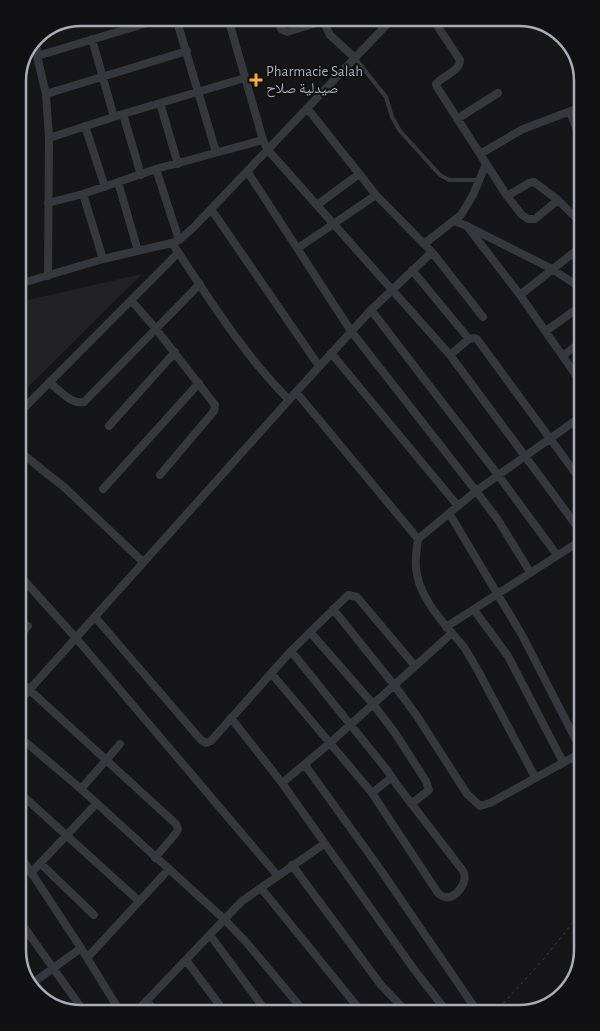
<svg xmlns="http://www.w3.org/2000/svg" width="600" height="1031" viewBox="0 0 600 1031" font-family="'Alegreya Sans','Noto Naskh Arabic',sans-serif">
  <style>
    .built { fill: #222225 }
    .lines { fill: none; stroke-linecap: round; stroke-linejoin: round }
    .path { stroke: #3d3f44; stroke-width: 1; stroke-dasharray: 2.5 4; stroke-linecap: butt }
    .service { stroke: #37383d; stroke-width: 4 }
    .minor { stroke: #37383d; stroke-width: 8 }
    .poi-dot { fill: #f2b134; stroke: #111113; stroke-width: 2 }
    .labels { text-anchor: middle; stroke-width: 4; stroke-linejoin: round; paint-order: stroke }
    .poi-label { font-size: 15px; fill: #a8adb8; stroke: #111113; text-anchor: start }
    .rim { fill: none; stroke: #a8adb8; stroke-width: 2.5 }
  </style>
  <rect width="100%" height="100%" fill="#161618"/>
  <path class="built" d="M142 274 20 395 19 302Z"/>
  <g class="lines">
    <path class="path" d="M499 1008 542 961 582 911"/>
    <path class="service" d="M229 24 254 18
      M355 58 386 97 392 117 400 131 440 175 449 180H479"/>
    <path class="minor" d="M128 18 131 28
      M176 18 216 152
      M228 18 263 140 267 149 450 355 579 529
      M277 18 281 29 287 32 323 21
      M322 18 330 35 355 58
      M432 18 460 60C460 70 446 75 439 81L436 84 437 87 507 196 522 215 528 219H535L558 200
      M36 36 37 56 46 94 49 138 48 276
      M92 39 114 117
      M37 56 164 18
      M46 94 187 51
      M160 103 178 164
      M307 108 376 195 424 244
      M570 112 577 130
      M123 114 141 175
      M457 119 498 93
      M85 126 105 187
      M49 138 123 114 245 78
      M480 154 523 129 576 109
      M156 169 179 240
      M247 171 351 331 476 491 498 520 530 572
      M118 182 138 251
      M83 194 103 259
      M507 196 529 183 534 182 558 200 577 219
      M48 203 83 194 156 169 263 140
      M317 205 359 174
      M211 209 319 366
      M454 221 467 226 552 269 578 286
      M467 226 520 295 578 378
      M172 243C208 297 243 354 289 400
      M298 248 376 195
      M432 252 483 317
      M412 270 469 339
      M19 284 103 259 172 243 179 240 194 227 393 18
      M520 295 577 250
      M131 300 156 329 215 405 214 411 160 475
      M371 310 498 475 557 555
      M546 331 578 308
      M331 353 458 506
      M450 355 469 339 475 338 477 339 579 478
      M563 356 578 344
      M49 382C58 389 71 405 84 402L200 284
      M296 392 371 310 432 252 424 244 461 215 473 195 486 164
      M20 412 178 253
      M109 426 175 352
      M20 452 64 487 143 562
      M103 489 199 383
      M21 577 76 638 277 875
      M333 609 394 685 417 716 467 794 480 806 490 803 579 754 578 744 522 635 449 513
      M474 610 508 656 563 762
      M95 617 201 740 206 743 211 741 291 651 348 595 357 597 415 666
      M446 627 580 541
      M310 632 373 704 395 733 426 781 429 790 411 804
      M22 633 28 626
      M452 633 464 647 477 669 535 777
      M271 673 372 793 438 893C439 894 443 897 445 897 456 899 467 883 464 873 463 870 459 866 457 863L397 785 387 770 291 651
      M22 683 176 824 178 829 176 833 155 858
      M22 698 296 392 418 539 476 491 579 418
      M231 718 282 783 413 968 444 1008
      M22 739 81 789 224 919 246 942 303 1010
      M305 765 380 869 475 1008
      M282 783 330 743 452 633C436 615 417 591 416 567 415 558 417 548 418 539
      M81 789 120 744
      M372 793 392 777
      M23 796 139 901
      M23 860 81 948 121 1013
      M40 863 94 915
      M292 865 381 985 401 1006 406 1009
      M31 873 96 804
      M261 888 360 1010
      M24 927 85 1013
      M210 935 266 1011
      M87 958 168 870
      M186 960 224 1011
      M30 985 81 948
      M146 1001 156 1012
      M135 1013 242 901 324 844"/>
  </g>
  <path class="poi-dot" d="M253.5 72.5h5v5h5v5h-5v5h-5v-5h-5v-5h5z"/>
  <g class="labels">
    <g class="poi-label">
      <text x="266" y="76">Pharmacie Salah<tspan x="266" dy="17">صيدلية صلاح</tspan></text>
    </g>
  </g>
  <path d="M0 0H600V1031H0ZM81 26H519A55 55 0 0 1 574 81V950A55 55 0 0 1 519 1005H81A55 55 0 0 1 26 950V81A55 55 0 0 1 81 26Z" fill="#111113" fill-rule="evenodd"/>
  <path class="rim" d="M81 26H519A55 55 0 0 1 574 81V950A55 55 0 0 1 519 1005H81A55 55 0 0 1 26 950V81A55 55 0 0 1 81 26Z"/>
</svg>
